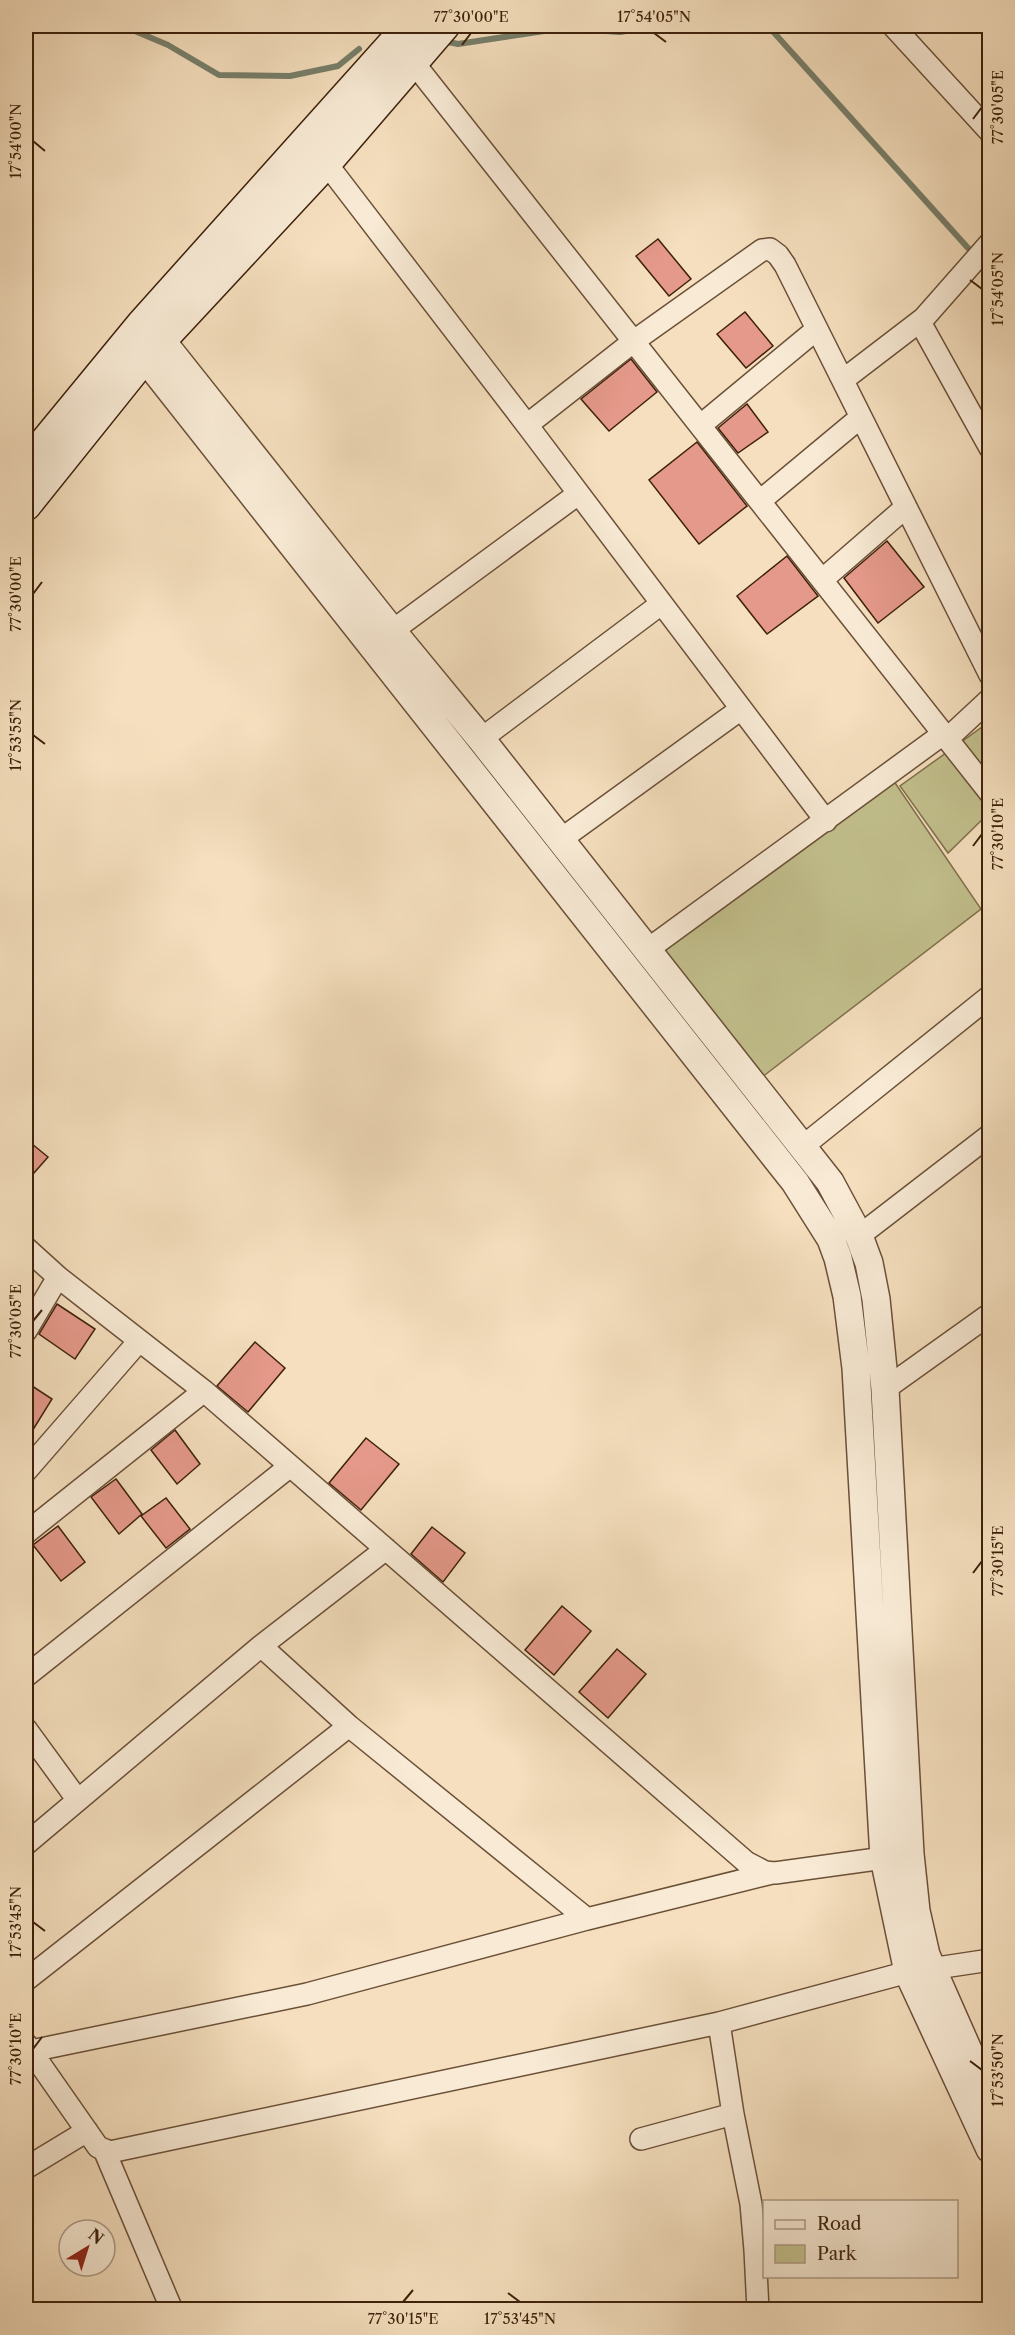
<svg xmlns="http://www.w3.org/2000/svg" width="1015" height="2335" viewBox="0 0 1015 2335" font-family="'Libre Caslon Text',serif">
  <style>
    .green { fill: #c2c08d; stroke: #80704c; stroke-width: 1.5 }
    .lines { fill: none; stroke-linecap: round; stroke-linejoin: round }
    .stream { stroke: #777f6b; stroke-width: 6 }
    .building { fill: #e5998a; stroke: #3d210b; stroke-width: 1.5 }
    .minor-casing { stroke: #6b5038; stroke-width: 24 }
    .tertiary-casing { stroke: #6b5038; stroke-width: 30 }
    .secondary-casing { stroke: #3d210b; stroke-width: 33 }
    .minor { stroke: #f8ead5; stroke-width: 21 }
    .tertiary { stroke: #f8ead5; stroke-width: 27 }
    .secondary { stroke: #f8ead5; stroke-width: 30 }
    .ticks { fill: none; stroke: #3d210b; stroke-width: 2 }
    .neatline { fill: none; stroke: #3d210b; stroke-width: 2 }
    .ticks-label { font-size: 15px; text-anchor: middle; fill: #3d210b }
  </style>
  <rect width="100%" height="100%" fill="#f5dfbe"/>
  <filter id="stains"><feTurbulence type="fractalNoise" baseFrequency=".00333" numOctaves="4"/><feColorMatrix values="0 0 0 0 .2 0 0 0 0 .09 0 0 0 0 .02 0 0 0 .5 -.17"/></filter>
  <radialGradient id="worn" r=".72"><stop offset=".6" stop-color="#630" stop-opacity="0"/><stop offset="1" stop-color="#630" stop-opacity=".3"/></radialGradient>
  <path class="green" d="M989 722V813L948 853 900 786Z
    M889 774 981 909 753 1084 647 950Z"/>
  <g class="lines">
    <path class="stream" d="M123 26 168 45 219 75 290 76 338 66 359 49
      M768 26 968 248
      M448 42 458 44 564 28 620 32 654 26
      M987 267 990 271"/>
  </g>
  <path class="building" d="M658 239 691 279 669 296 636 256Z
    M745 312 773 346 746 368 717 334Z
    M631 359 657 392 609 431 581 399Z
    M747 404 768 432 738 453 718 428Z
    M697 442 747 506 699 544 649 480Z
    M887 541 924 587 878 623 844 578Z
    M787 556 818 596 767 634 737 596Z
    M26 1139 48 1157 26 1182Z
    M57 1304 95 1329 75 1359 39 1334Z
    M255 1342 285 1368 248 1412 217 1386Z
    M26 1382 52 1399 26 1441Z
    M175 1430 200 1464 177 1484 151 1450Z
    M366 1438 399 1464 361 1510 329 1483Z
    M116 1479 142 1514 119 1534 91 1497Z
    M166 1498 190 1529 166 1548 141 1516Z
    M58 1526 85 1562 61 1581 33 1545Z
    M432 1527 465 1553 443 1582 411 1554Z
    M562 1606 591 1631 554 1675 525 1650Z
    M617 1649 646 1674 608 1718 579 1692Z"/>
  <g class="lines">
    <g class="minor-casing">
      <path id="minor" d="M893 26 990 132
        M413 62 990 793
        M326 163 527 425 826 821
        M920 322 990 448
        M843 380 924 318 990 243
        M527 425 634 341 762 250 770 249 778 255 785 265 990 675
        M701 425 817 329
        M760 501 861 417
        M822 580 906 507
        M392 631 578 494
        M481 739 661 604
        M947 739 990 699
        M560 840 741 709
        M647 950 943 734
        M802 1147 990 996
        M859 1236 990 1135
        M26 1248 58 1277 204 1391 746 1862 765 1872 775 1873 884 1858
        M26 1331 58 1277
        M885 1389 990 1314
        M26 1471 139 1341
        M26 1533 204 1391
        M26 1676 289 1467
        M26 1729 77 1799
        M26 1844 261 1646 386 1549
        M587 1919 772 1873
        M930 1969 990 1960
        M26 1980 349 1726
        M719 2023 733 2114 751 2204 755 2250 758 2310
        M26 2044 31 2051 307 1994 587 1919 349 1726 261 1646
        M31 2051 98 2147 110 2152 719 2023 908 1972
        M641 2139 733 2114
        M105 2152 172 2310
        M26 2168 87 2131"/>
    </g>
    <g class="tertiary-casing">
      <path id="tertiary" d="M146 326 161 340 392 631 481 739 830 1182 859 1236 869 1263 876 1299 885 1389 910 1854 916 1911 926 1955 990 2100
        M129 345 145 358 795 1182 831 1239 838 1258 847 1296 856 1368 884 1858 908 1972 990 2149"/>
    </g>
    <g class="secondary-casing">
      <path id="secondary" d="M26 465 142 324 409 26
        M26 505 139 364 326 163 444 26"/>
    </g>
    <use href="#minor" class="minor"/>
    <use href="#tertiary" class="tertiary"/>
    <use href="#secondary" class="secondary"/>
  </g>
  <path class="ticks" d="M654 33 666 42M462 45 471 33M973 119 982 107M33 141 45 151M970 280 982 289M33 594 42 582M33 735 45 744M973 846 982 834M33 1321 42 1310M973 1573 982 1561M33 1922 45 1931M33 2049 42 2037M970 2061 982 2070M508 2293 520 2302M403 2302 413 2290"/>
  <rect width="1015" height="2335" fill="none" stroke="#f5dfbe" stroke-width="66"/>
  <rect x="763" y="2200" width="195" height="78" fill="#f8ead5" stroke="#ad9a84" stroke-width="1.5"/>
  <rect x="775" y="2220" width="30" height="9" fill="#f8ead5" stroke="#ad9a84" stroke-width="1.5"/>
  <text x="817" y="2230" font-size="18" fill="#3d210b">Road</text>
  <rect x="775" y="2245" width="30" height="18" fill="#c2c08d" stroke="#ad9a84" stroke-width="1.5"/>
  <text x="817" y="2260" font-size="18" fill="#3d210b">Park</text>
  <g transform="translate(87 2248) rotate(38)"><circle r="28" fill="#f8ead5" stroke="#ad9a84" stroke-width="1.5"/>
  <path d="M0-4.5L10 22L0 15L-10 22Z" fill="#8f2418"/>
  <text y="-9" font-size="16" font-weight="bold" text-anchor="middle" fill="#3d210b">N</text>
  </g>
  <rect x="33" y="33" width="949" height="2269" class="neatline"/>
  <g class="ticks-label">
    <text x="471" y="22">77°30'00"E</text>
    <text x="654" y="22">17°54'05"N</text>
    <text transform="translate(998 107) rotate(-90)" y="5">77°30'05"E</text>
    <text transform="translate(16 141) rotate(-90)" y="5">17°54'00"N</text>
    <text transform="translate(998 289) rotate(-90)" y="5">17°54'05"N</text>
    <text transform="translate(16 594) rotate(-90)" y="5">77°30'00"E</text>
    <text transform="translate(16 735) rotate(-90)" y="5">17°53'55"N</text>
    <text transform="translate(998 834) rotate(-90)" y="5">77°30'10"E</text>
    <text transform="translate(16 1321) rotate(-90)" y="5">77°30'05"E</text>
    <text transform="translate(998 1561) rotate(-90)" y="5">77°30'15"E</text>
    <text transform="translate(16 1922) rotate(-90)" y="5">17°53'45"N</text>
    <text transform="translate(16 2049) rotate(-90)" y="5">77°30'10"E</text>
    <text transform="translate(998 2070) rotate(-90)" y="5">17°53'50"N</text>
    <text x="403" y="2324">77°30'15"E</text>
    <text x="520" y="2324">17°53'45"N</text>
  </g>
  <rect width="100%" height="100%" filter="url(#stains)"/>
  <rect width="100%" height="100%" fill="url(#worn)"/>
</svg>
